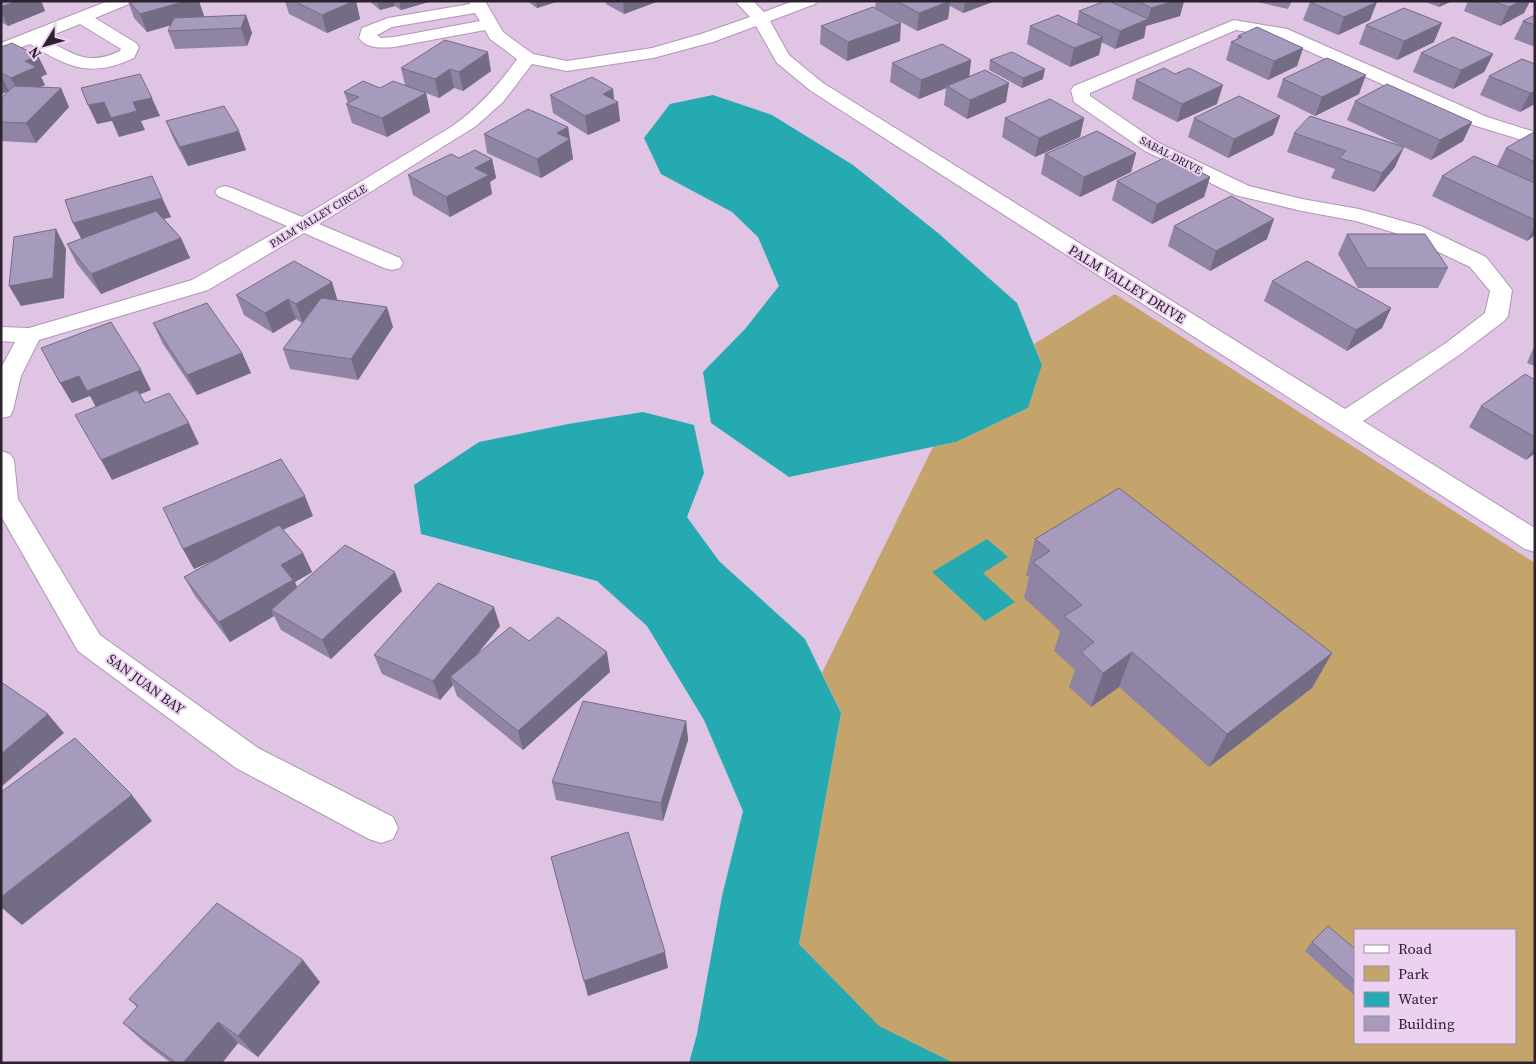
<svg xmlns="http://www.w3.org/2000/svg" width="1536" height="1064" viewBox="0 0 1536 1064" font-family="'Source Serif 4',serif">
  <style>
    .green { fill: #c5a46b; fill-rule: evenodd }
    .water { fill: #25aab1 }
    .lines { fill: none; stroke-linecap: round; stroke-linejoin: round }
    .minor-casing { stroke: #af96b4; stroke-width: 2 }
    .minor { fill: #fff; fill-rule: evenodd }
    .wall { fill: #8f84a3 }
    .shaded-wall { fill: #746c84 }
    .building { fill: #a69abd; stroke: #746c84 }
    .labels { text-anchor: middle; stroke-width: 4; stroke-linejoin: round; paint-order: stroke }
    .far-street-label { font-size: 11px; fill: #2c222e; stroke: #ecd1f1 }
    .street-label { font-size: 14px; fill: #2c222e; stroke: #ecd1f1 }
  </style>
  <rect width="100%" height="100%" fill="#dfc4e4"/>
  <path class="green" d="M1115 294 1535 563V1063H954L878 1026 799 944 841 713 822 673 933 447 956 442 1028 408 1042 365 1034 344ZM1355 930H1515V1043H1355Z"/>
  <path class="water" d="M713 95 772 115 853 165 938 233 1017 303 1042 365 1028 408 956 442 789 477 711 423 703 372 745 329 779 286 758 237 732 212 661 174 644 138 670 104Z
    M643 412 694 425 704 473 687 517 719 561 805 639 841 713 799 944 879 1026 954 1063H689L697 1034 722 896 743 811 704 720 647 626 597 581 421 534 414 485 479 442 568 424Z
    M987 539 1008 557 983 573 1015 602 985 621 932 572Z"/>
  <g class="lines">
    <g class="minor-casing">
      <path id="minor" d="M108 1H131L129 4 95 18 136 43 139 47 134 58C91 78 69 68 30 44L1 54V43ZM80 24 121 49 120 51C88 66 73 55 45 38Z
        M469 1H485L503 32 533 54 567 61 652 48 701 34 750 17 735 1H753L764 12 793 1H817L815 4 770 21 789 55 823 83 1345 409 1446 343 1485 313 1490 291 1470 267 1405 236 1356 221 1302 211 1235 195 1145 151 1074 102 1071 90 1074 86 1234 20 1287 29 1487 117 1535 132V144L1473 125 1277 37 1236 30 1090 93V96L1159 143 1249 186 1302 199 1359 209 1421 226 1486 257 1512 290 1508 316 1504 321 1462 353 1363 421 1535 528V552L1525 549 811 91 777 63 756 26 713 42 653 58 567 71 532 64 503 102 476 126 319 224 400 258 403 263 400 268 392 270 384 268 304 233 208 290 39 340 21 376 13 410 10 416 1 418V368L15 342 1 341V327L29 328 192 280 287 226 218 196 215 192 218 188 225 186 232 188 302 217 451 127C478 108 498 86 517 59L490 39 485 30 394 47C382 48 367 49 359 38L362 28 388 18 470 4ZM475 13 480 21 394 37 381 38 377 35 392 27Z
        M1 451 10 454 14 460 18 499 100 635 258 748 393 817 398 828 393 839 381 843 369 839 236 768 78 651 1 516Z"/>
    </g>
    <use href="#minor" class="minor"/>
  </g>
  <path class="wall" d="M1 1H41L45 11 8 26 1 22Z
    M128 1H199L204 16 201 17 246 15 252 33 247 46 175 49 168 31 171 25 147 32 134 18Z
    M285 1H356L360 19 327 33 289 14Z
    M369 1H432L401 10 395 6 380 10Z
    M527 1H559L537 8Z
    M606 1H659L624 14 606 4Z
    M876 1H995L963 13 950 6 948 19 917 31 875 8Z
    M1105 1H1184L1180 16 1146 26 1144 38 1115 49 1101 42 1099 55 1070 67 1027 44 1030 26 1077 24 1079 11Z
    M1253 1H1292L1288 9Z
    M1423 1H1452L1439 7Z
    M1468 1H1530L1524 13 1500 26 1464 11Z
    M1310 2 1370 20 1338 35 1303 20Z
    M1535 15V47L1514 39 1523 21Z
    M1366 25 1434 42 1397 60 1359 44Z
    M821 26 900 41 847 61 820 44Z
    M1238 36 1303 48 1297 66 1268 80 1226 60 1231 42 1237 39Z
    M445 40 491 71 463 91 454 88 439 98 426 93 430 112 387 137 352 123 346 104 348 103 344 92 405 85 401 68Z
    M1 47 38 56 47 74 41 77 45 85 40 87 61 88 69 107 36 143 1 141V98L9 91 1 94Z
    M1421 53 1493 54 1484 72 1453 89 1413 72Z
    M1522 59 1535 104 1520 112 1480 95 1489 76Z
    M971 60 969 77 1006 102 967 119 944 105 946 88 919 99 890 82 892 63Z
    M990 60 1043 79 1022 88 989 70Z
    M1175 74 1217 104 1177 122 1132 99 1136 80Z
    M1283 79 1359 94 1315 116 1277 97Z
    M613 89 614 100 620 121 588 135 553 113 550 95Z
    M1355 101 1472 122 1463 141 1431 160 1347 120Z
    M1280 116 1273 135 1228 158 1188 137 1194 118Z
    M1005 118H1084L1080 137 1035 157 1002 137Z
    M166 121 246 150 188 166 174 140Z
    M568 127 573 159 541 178 487 153 484 134Z
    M1294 133 1395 167 1374 192 1331 178 1335 169 1287 152Z
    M1535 133V235L1527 241 1432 196 1442 176 1497 166 1506 148Z
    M1136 153 1131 172 1080 197 1041 174 1045 154Z
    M459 158 492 159 496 178 490 182 492 194 450 217 413 195 408 175Z
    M1210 177 1204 197 1152 224 1112 200 1117 181Z
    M162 198 171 217 164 219 181 238 190 258 101 294 77 264 67 244 81 239Z
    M1174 226 1267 239 1210 271 1168 246Z
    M1347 234 1448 268 1438 288H1358L1338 254Z
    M1272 281 1391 308 1382 328 1347 351 1264 301Z
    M332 282 337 300 393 327 358 380 290 369 283 349 302 323 296 319 273 333 244 315 236 295Z
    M153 323 242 353 251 373 197 395 163 344Z
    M1535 344V366L1527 363Z
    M1535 380V453L1526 460 1469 427 1481 406Z
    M313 516 283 530 303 553 312 572 295 582 297 588 402 591 331 659 281 630 274 616 230 642 195 596 184 577 214 560 194 569 183 549Z
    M1035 539 1332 653 1312 688 1209 767 1119 687 1091 707 1069 687 1075 670 1054 651 1060 631 1024 598 1029 577 1026 575Z
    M500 626 476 656 529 641 610 672 523 750 457 696 453 685 440 700 382 674 374 655Z
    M686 721 688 740 663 821 556 800 552 782Z
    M1312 942 1355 949V996L1305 951Z
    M320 982 258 1057 238 1043 222 1063H171L146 1044 123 1023 137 1007 129 999Z"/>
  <path class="shaded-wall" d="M17 1H41L45 11 8 26 1 11V7Z
    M186 1H199L204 16 147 32 140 14Z
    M354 1H356L360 19 327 33 322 15Z
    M377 1H394L395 6 380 10Z
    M399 1H432L401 10Z
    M536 1H559L537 8Z
    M623 1H659L624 14Z
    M950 1 948 19 917 31 919 13Z
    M965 1H995L963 13Z
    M1174 1H1184L1180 16 1146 26 1144 38 1115 49 1120 31 1148 19 1151 8Z
    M1441 1H1452L1439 7Z
    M1521 1H1530L1524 13 1500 26 1509 7Z
    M1377 2 1370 20 1338 35 1344 17Z
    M246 15 252 33 247 46 241 28Z
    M901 23 900 41 847 61 848 42Z
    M1442 23 1434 42 1397 60 1404 41Z
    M1103 37 1099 55 1070 67 1074 48Z
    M1303 48 1297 66 1268 80 1274 61Z
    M488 52 491 71 463 91 459 72Z
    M1493 54 1484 72 1453 89 1461 70Z
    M38 56 47 74 41 77 45 85 20 96 11 78 25 61Z
    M971 60 969 79 947 86 946 88 919 99 921 80Z
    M450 69 454 88 439 98 435 79Z
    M1045 69 1043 79 1022 88 1023 78Z
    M1 75 9 91 1 94Z
    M1366 75 1359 94 1315 116 1322 97Z
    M1009 83 1006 102 967 119 970 100Z
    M1223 85 1217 104 1177 122 1182 104Z
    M61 88 69 107 36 143 26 123Z
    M613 89 614 104 618 102 620 121 588 135 585 116 603 94Z
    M1535 91V104L1520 112 1530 93Z
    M426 93 430 112 387 137 382 118Z
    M152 98 160 116 141 121 145 130 119 137 112 121 97 124 88 105 104 102H133Z
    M1280 116 1273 135 1228 158 1234 139Z
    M1084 118 1080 137 1035 157 1039 138Z
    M1472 122 1463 141 1431 160 1440 140Z
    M568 127 573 159 541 178 537 159 557 133Z
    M239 131 246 150 188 166 180 147Z
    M1404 147 1395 167 1374 192 1382 173Z
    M1136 153 1131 172 1080 197 1084 177Z
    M492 159 496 178 490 182 492 194 450 217 446 197 475 168Z
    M1210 177 1204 197 1152 224 1157 204Z
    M162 198 171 217 83 242 73 223Z
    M1274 219 1267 239 1210 271 1216 251Z
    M1535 226V235L1527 241Z
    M56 229 66 249 64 298 21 306 9 286Z
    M181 238 190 258 101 294 91 274Z
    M332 282 338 302 303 324 296 304Z
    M288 299 296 319 273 333 265 313Z
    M387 307 393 327 358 380 351 359Z
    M1391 308 1382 328 1347 351 1356 330Z
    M242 353 251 373 197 395 187 375Z
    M141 370 151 390 98 411 90 396 72 403 60 383 79 376Z
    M189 423 199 444 112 480 101 460Z
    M1535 447V453L1526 460Z
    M305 496 313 516 194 569 183 549Z
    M303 553 312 572 295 582 302 599 271 610 274 616 230 642 219 622 281 565Z
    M395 572 402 591 331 659 322 640Z
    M494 607 500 626 455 681 450 677 453 685 440 700 433 681Z
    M607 652 610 672 523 750 518 731Z
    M1132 652 1119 687 1091 707 1103 673Z
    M1332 653 1312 688 1209 767 1227 734Z
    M48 714 64 733 1 787V754Z
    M686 721 688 740 663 821 661 803Z
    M132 795 152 821 22 925 1 907V897Z
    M665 952 668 968 588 996 584 981Z
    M303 960 320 982 258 1057 238 1036Z
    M218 1022 238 1043 222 1063H183Z"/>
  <path class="building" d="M1 1H17L1 7Z
    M129 1H186L140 14Z
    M294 1H354L322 15Z
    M897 1H950L919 13Z
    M1105 1H1109L1148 19 1120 31 1079 11Z
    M1138 1H1174L1151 8Z
    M1312 1H1375L1377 2 1344 17 1310 2Z
    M1492 1H1521L1509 7Z
    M873 7 901 23 848 42 821 26Z
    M1404 8 1442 23 1404 41 1366 25Z
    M246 15 241 28 168 31 174 18Z
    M1058 15 1103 37 1074 48 1030 26Z
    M1535 15V25L1523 21Z
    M1257 27 1303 48 1274 61 1231 42 1242 37 1238 36Z
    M1453 37 1493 54 1461 70 1421 53Z
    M445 40 488 52 459 72 450 69 435 79 401 68Z
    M12 43 38 56 25 61 36 67 11 78 1 73V47Z
    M942 44 971 60 921 80 892 63Z
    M1012 52 1045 69 1023 78 990 60Z
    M1327 58 1366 75 1322 97 1283 79Z
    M1522 59 1535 64V91L1530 93 1489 76Z
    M1164 68 1175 74 1189 68 1223 85 1182 104 1136 80Z
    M985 70 1009 83 970 100 947 86Z
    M140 74 152 98 133 102 137 111 111 118 104 102 88 105 81 88Z
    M592 77 613 89 603 94 618 102 585 116 550 95Z
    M363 81 380 88 393 81 426 93 382 118 346 104 359 97 344 92Z
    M1387 84 1472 122 1440 140 1355 101Z
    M14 86 61 88 26 123 1 122V98Z
    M1239 96 1280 116 1234 139 1194 118Z
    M1050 99 1084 118 1039 138 1005 118Z
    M224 106 239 131 180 147 166 121Z
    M528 109 568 127 557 133 570 139 537 159 484 134Z
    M1310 116 1404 147 1382 173 1339 158 1346 151 1294 133Z
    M1097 131 1136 153 1084 177 1045 154Z
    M1534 132 1535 133V162L1506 148Z
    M475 150 492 159 475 168 489 175 446 197 408 175 451 154 459 158Z
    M1170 155 1210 177 1157 204 1117 181Z
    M1474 156 1535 183V220L1442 176Z
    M152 176 162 198 73 223 65 200Z
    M1231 196 1274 219 1216 251 1174 226Z
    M156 211 181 238 91 274 67 244Z
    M56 229 53 278 9 286 14 237Z
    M1347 234H1425L1448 268H1367Z
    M294 261 332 282 296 304 288 299 265 313 236 295Z
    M1307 261 1391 308 1356 330 1272 281Z
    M321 298 387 307 351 359 283 349Z
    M207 303 242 353 187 375 153 323Z
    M111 322 141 370 87 391 79 376 60 383 41 348Z
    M1525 374 1535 380V437L1481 406Z
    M137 390 145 403 169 393 189 423 101 460 75 415Z
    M281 459 305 496 183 549 163 508Z
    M1119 488 1332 653 1227 734 1132 652 1103 673 1081 652 1094 642 1064 616 1082 605 1033 562 1050 551 1035 539Z
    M279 525 303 553 281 565 293 580 219 622 184 577Z
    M345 545 395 572 322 640 271 610Z
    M438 583 494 607 433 681 374 655Z
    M558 617 607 652 518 731 450 677 510 627 529 641Z
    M1 682 48 714 1 754Z
    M583 701 686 721 661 803 552 782Z
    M75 738 132 795 1 897V792Z
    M628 832 665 952 584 981 551 857Z
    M217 903 303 960 238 1036 218 1022 183 1063H176L123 1023 138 1006 129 999Z
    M1328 926 1355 949V981L1312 942Z"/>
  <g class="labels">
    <g class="far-street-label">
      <text transform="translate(1171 155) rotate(28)" y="4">SABAL DRIVE</text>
      <text transform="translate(318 216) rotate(-31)" y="4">PALM VALLEY CIRCLE</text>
    </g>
    <g class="street-label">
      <text transform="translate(1127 284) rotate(32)" y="5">PALM VALLEY DRIVE</text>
      <text transform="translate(146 684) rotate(36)" y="5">SAN JUAN BAY</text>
    </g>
  </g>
  <rect width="1536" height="1064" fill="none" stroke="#2c222e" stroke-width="5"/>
  <rect x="1354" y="929" width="162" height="115" fill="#ecd1f1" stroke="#9f8ba3"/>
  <rect x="1364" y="945" width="25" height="8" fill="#ffffff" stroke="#9f8ba3"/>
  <text x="1398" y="954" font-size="15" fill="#2c222e">Road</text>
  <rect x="1364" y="966" width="25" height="15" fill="#c5a46b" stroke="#9f8ba3"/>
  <text x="1398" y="979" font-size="15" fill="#2c222e">Park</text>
  <rect x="1364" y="992" width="25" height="15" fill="#25aab1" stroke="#9f8ba3"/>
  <text x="1398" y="1004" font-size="15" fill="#2c222e">Water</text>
  <rect x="1364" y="1016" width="25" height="15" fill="#a69abd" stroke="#9f8ba3"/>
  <text x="1398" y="1029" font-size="15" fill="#2c222e">Building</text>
  <g transform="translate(45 45) rotate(233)" stroke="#ecd1f1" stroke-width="4" paint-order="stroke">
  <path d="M0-4L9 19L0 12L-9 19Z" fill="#2c222e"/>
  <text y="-8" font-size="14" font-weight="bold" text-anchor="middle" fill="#2c222e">N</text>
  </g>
</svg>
